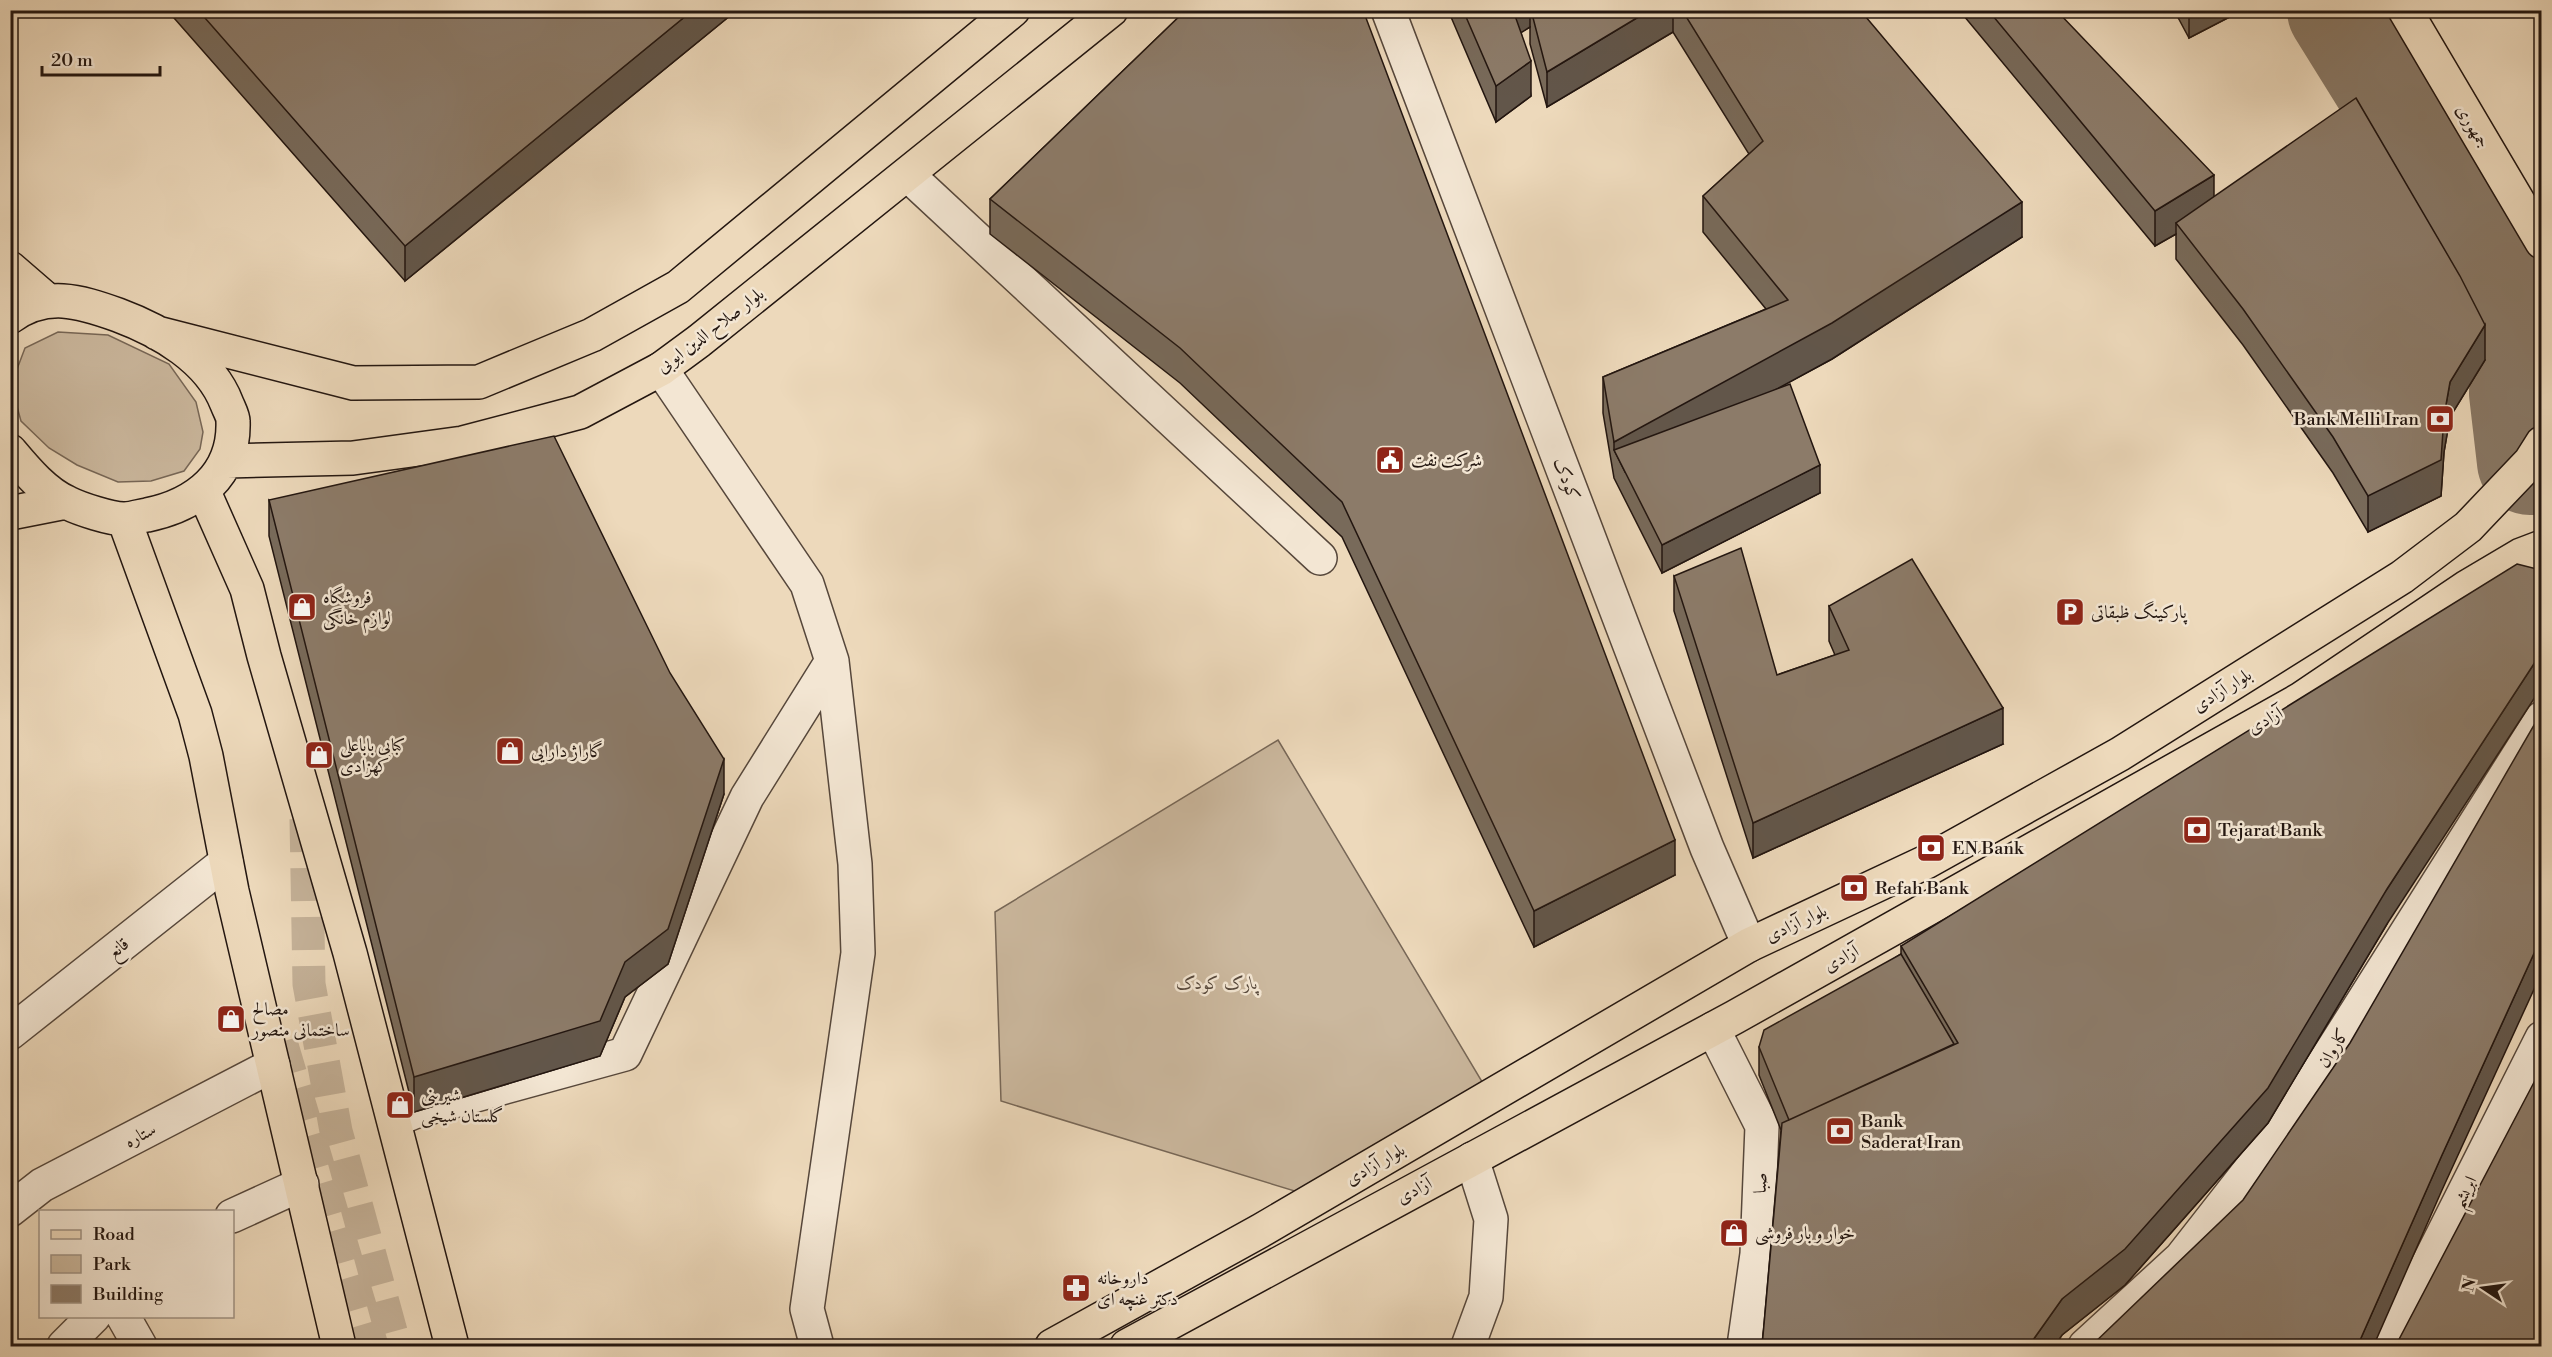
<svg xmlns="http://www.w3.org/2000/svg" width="2552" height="1357" viewBox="0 0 2552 1357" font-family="'Libre Bodoni',Amiri,serif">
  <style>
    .green { fill: #cbb89e; stroke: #776757; stroke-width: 1.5 }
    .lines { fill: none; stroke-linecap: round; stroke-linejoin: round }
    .taxiway { stroke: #887866; stroke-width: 106 }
    .major-tunnel { stroke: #c5b299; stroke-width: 33; stroke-dasharray: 33 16; stroke-linecap: butt }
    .minor-casing { stroke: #56473b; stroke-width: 36 }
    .major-casing { stroke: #231610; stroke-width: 36 }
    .minor { stroke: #f3e6d3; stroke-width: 33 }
    .major { stroke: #edd9bb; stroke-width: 33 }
    .wall { fill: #786a5a; stroke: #231610; stroke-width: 1.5 }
    .shaded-wall { fill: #62564a; stroke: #231610; stroke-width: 1.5 }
    .building { fill: #8c7b69; stroke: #231610; stroke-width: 1.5 }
    .labels { text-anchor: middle; stroke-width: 5; stroke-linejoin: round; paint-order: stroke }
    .street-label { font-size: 18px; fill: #231610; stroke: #f3e6d3 }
    .poi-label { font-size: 18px; fill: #231610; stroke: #f3e6d3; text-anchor: start }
    .park-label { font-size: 18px; font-style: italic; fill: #55473b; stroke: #f3e6d3 }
  </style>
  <rect width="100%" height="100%" fill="#edd9bb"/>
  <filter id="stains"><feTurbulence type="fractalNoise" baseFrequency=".00333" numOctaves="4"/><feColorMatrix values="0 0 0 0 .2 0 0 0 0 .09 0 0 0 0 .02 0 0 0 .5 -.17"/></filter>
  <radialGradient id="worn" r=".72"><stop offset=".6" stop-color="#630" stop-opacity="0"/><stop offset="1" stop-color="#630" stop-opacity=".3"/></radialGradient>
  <path class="green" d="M58 332 108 335 169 364 196 402 203 432 200 449 184 471 151 481 118 482 77 465 49 448 21 421 11 385 25 348Z
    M1278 740 1484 1085 1311 1196 1001 1101 995 912Z"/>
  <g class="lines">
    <path class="taxiway" d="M2340 10 2530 316 2522 393 2530 462"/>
    <path class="major-tunnel" d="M306 819 309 984 336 1131 395 1346
      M281 1042 372 1346"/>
    <g class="minor-casing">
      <path id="minor" d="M1388 10 1707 848 1749 945
        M908 175 1320 558
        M1713 1029 1762 1126 1757 1254 1744 1346
        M10 1033 226 862
        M395 1120 414 1112 625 1054 747 797 832 661 807 584 661 369
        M10 1210 42 1185 273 1065
        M232 1216 302 1184
        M123 1316 140 1346
        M64 1346 94 1316
        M817 1346 807 1309 858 953 855 864 832 661
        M1468 1346 1486 1297 1491 1219 1472 1159
        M2085 1346 2181 1258 2285 1125 2542 718
        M2389 1346 2416 1288 2542 1038"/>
    </g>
    <g class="major-casing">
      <path id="major" d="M2405 10 2542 242
        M10 268 47 300
        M10 317C46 291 79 301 118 315 161 331 210 359 227 404 229 409 233 416 233 421 235 475 196 505 147 515 140 516 132 519 124 519 111 519 80 509 68 503 45 493 26 470 10 451
        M157 333 353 383 479 382 592 335 678 287 1013 10
        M227 461 353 458 463 443 580 412 661 369 699 341 1111 10
        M204 492 247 589 264 656 350 953 452 1346
        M10 513 66 502
        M124 519 195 714 206 756 232 891 339 1346
        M1052 1346 1260 1231 1749 945 1926 862 2120 754 2402 577 2468 527 2530 462 2542 443
        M1127 1346 1735 1017 2301 699 2467 587 2521 555 2542 547"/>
    </g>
    <use href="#minor" class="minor"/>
    <use href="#major" class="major"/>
  </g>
  <path class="wall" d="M167 10H737L405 281Z
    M1186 10 1675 875 1534 947 1342 537 1180 383 990 234V199Z
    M1448 10H1860L2022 237 1832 359 1778 388 1820 493 1662 573 1614 478 1603 413V377L1766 309 1703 232V196L1749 154 1673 32 1547 107 1530 44V27L1521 32 1531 96 1496 122Z
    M1959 10H2056L2214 197 2485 360 2450 417 2444 452 2441 496 2368 532 2333 473 2243 345 2176 259V234L2155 246Z
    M2174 10H2243L2189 38Z
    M269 500 724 794 668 964 625 997 600 1056 414 1112 269 536Z
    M1674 576 1777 675 1835 655 1829 641V606L2003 744 1753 858 1674 611Z
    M2387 924 2268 1123 2125 1285 2062 1335 2054 1347H1762L1781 1130 1759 1075V1047L1901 954V946Z"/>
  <path class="shaded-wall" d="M693 10H737L405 281V246Z
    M1511 10H1530V27L1511 39Z
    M1650 10H1673V32L1547 107V72Z
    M2189 10H2243L2189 38Z
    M1531 61V96L1496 122V86Z
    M2214 175V211L2176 223V234L2155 246V211Z
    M2022 202V237L1832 359 1625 472 1614 450V442Z
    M2485 325V360L2450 417 2444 452 2441 496 2368 532V496L2444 416 2450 382Z
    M1820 465V493L1662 573V545Z
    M2541 653V688L2387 924 2268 1123 2125 1285 2062 1335 2054 1347H2028L2062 1299 2387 889Z
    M2003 708V744L1753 858V823Z
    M724 759V794L668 964 625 997 600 1056 414 1112V1077Z
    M1675 840V875L1534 947V911Z
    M2541 938V974L2442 1190 2373 1347H2357L2442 1155Z"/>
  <path class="building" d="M198 10H693L405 246Z
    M1186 10H1363L1675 840 1534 911 1342 502 1180 348 990 199Z
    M1463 10H1513L1531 61 1496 86Z
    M1531 10H1650L1547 72Z
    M1682 10H1860L2022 202 1832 323 1614 442 1603 377 1788 300 1703 196 1763 141Z
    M1988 10H2056L2214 175 2155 211Z
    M2356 98 2460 276 2485 325 2450 382 2444 416 2441 460 2368 496 2333 437 2243 309 2176 223Z
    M1790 384 1820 465 1662 545 1614 450Z
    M554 436 670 673 724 759 668 929 625 962 600 1021 414 1077 269 500Z
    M1741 548 1777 675 1849 650 1829 606 1912 559 2003 708 1753 823 1674 576Z
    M2517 564 2541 570V653L2387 889 2268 1088 2125 1249 2062 1299 2028 1347H1762L1782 1123 1958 1043 1901 946Z
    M2541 713V938L2442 1155 2357 1347H2090L2243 1200 2350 1043Z
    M1901 954 1954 1044 1789 1120 1759 1047 1764 1030Z
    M2541 1069V1347H2395Z"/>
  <defs>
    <g id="bank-square" transform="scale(1.5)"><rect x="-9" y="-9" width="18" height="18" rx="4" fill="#8f2418" stroke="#f3e6d3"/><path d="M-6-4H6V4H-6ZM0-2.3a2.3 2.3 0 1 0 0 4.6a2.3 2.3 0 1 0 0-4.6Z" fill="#fff"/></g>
    <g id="civic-square" transform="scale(1.5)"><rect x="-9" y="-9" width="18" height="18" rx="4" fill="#8f2418" stroke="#f3e6d3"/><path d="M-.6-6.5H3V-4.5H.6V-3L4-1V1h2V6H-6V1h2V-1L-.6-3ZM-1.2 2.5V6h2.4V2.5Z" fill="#fff"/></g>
    <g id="shop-square" transform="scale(1.5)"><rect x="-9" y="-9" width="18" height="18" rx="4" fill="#8f2418" stroke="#f3e6d3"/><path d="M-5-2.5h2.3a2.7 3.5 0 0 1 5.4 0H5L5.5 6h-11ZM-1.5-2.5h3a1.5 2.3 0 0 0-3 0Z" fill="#fff"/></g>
    <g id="parking-square" transform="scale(1.5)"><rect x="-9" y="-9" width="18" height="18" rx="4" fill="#8f2418" stroke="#f3e6d3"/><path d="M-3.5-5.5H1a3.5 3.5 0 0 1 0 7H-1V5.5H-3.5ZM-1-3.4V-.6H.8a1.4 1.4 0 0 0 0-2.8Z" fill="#fff"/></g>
    <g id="pharmacy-square" transform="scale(1.5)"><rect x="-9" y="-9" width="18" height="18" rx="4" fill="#8f2418" stroke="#f3e6d3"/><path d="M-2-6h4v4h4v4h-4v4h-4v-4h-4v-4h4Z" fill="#fff"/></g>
  </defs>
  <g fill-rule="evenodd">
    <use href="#bank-square" x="2440" y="419"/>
    <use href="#civic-square" x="1390" y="460"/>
    <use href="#shop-square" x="302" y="607"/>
    <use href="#parking-square" x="2070" y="612"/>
    <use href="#shop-square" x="510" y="751"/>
    <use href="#shop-square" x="319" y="755"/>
    <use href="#bank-square" x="2197" y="830"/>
    <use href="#bank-square" x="1931" y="848"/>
    <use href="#bank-square" x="1854" y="888"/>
    <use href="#shop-square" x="231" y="1019"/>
    <use href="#shop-square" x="400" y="1105"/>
    <use href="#bank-square" x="1840" y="1131"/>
    <use href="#shop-square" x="1734" y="1233"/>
    <use href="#pharmacy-square" x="1076" y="1288"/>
  </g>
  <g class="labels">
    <g class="street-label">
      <text transform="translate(2473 126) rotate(59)" y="6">جمهوری</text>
      <text transform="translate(710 330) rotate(-37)" y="6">بلوار صلاح الدین ایوبی</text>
      <text transform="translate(1567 479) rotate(69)" y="6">کودک</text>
      <text transform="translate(2222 690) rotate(-32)" y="6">بلوار آزادی</text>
      <text transform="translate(2265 720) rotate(-29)" y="6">آزادی</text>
      <text transform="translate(1796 923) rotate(-25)" y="6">بلوار آزادی</text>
      <text transform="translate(118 948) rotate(-38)" y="6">قانع</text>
      <text transform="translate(1841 958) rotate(-29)" y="6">آزادی</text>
      <text transform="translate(2333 1048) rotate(-58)" y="6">کاروان</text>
      <text transform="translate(140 1135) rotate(-28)" y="6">ستاره</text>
      <text transform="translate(1375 1164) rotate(-30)" y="6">بلوار آزادی</text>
      <text transform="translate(1760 1183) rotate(-88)" y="6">صبا</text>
      <text transform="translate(1414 1190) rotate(-28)" y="6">آزادی</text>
      <text transform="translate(2464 1192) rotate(-63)" y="6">ابریشم</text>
    </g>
    <g class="poi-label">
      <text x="2419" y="425" text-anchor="end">Bank Melli Iran</text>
      <text x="1411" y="466">شرکت نفت</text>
      <text x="323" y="603">فروشگاه<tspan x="323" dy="21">لوازم خانگی</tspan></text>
      <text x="2091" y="618">پارکینگ ظبقاتی</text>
      <text x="340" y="751">کبابی باباعلی<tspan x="340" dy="21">کهزادی</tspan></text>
      <text x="531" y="757">گاراژ دارایی</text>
      <text x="2218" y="836">Tejarat Bank</text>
      <text x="1952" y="854">EN Bank</text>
      <text x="1875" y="894">Refah Bank</text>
      <text x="252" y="1015">مصالح<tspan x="252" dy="21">ساختمانی منصور</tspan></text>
      <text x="421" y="1101">شیرینی<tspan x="421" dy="21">گلستان شیخی</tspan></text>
      <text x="1861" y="1127">Bank<tspan x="1861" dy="21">Saderat Iran</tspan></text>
      <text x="1755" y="1239">خوار و بار فروشی</text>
      <text x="1097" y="1284">داروخانه<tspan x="1097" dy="21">دکتر غنچه ای</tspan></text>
    </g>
    <g class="park-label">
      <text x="1217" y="989">پارک کودک</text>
    </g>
  </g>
  <rect width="2552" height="1357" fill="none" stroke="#edd9bb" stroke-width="36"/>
  <rect x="12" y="12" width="2528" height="1333" fill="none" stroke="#231610" stroke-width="3"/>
  <rect x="18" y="18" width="2516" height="1321" fill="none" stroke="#231610" stroke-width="1.5"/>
  <rect x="39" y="1210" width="195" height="108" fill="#f3e6d3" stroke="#a09385" stroke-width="1.5"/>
  <rect x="51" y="1230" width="30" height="9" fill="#edd9bb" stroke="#a09385" stroke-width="1.5"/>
  <text x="93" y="1240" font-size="18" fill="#231610">Road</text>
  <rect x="51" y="1255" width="30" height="18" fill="#cbb89e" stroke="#a09385" stroke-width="1.5"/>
  <text x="93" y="1270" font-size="18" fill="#231610">Park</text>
  <rect x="51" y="1285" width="30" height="18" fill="#8c7b69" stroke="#a09385" stroke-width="1.5"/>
  <text x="93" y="1300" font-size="18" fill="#231610">Building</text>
  <g transform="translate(2483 1288) rotate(283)" stroke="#f3e6d3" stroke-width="4.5" paint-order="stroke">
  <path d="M0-4.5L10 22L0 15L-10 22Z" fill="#231610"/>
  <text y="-9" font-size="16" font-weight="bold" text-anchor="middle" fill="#231610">N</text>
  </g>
  <path d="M42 66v9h118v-9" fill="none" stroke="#231610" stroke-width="3"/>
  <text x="51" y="66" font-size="18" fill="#231610" stroke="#f3e6d3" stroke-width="4.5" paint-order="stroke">20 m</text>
  <rect width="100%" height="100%" filter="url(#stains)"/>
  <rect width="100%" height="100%" fill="url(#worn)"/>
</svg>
